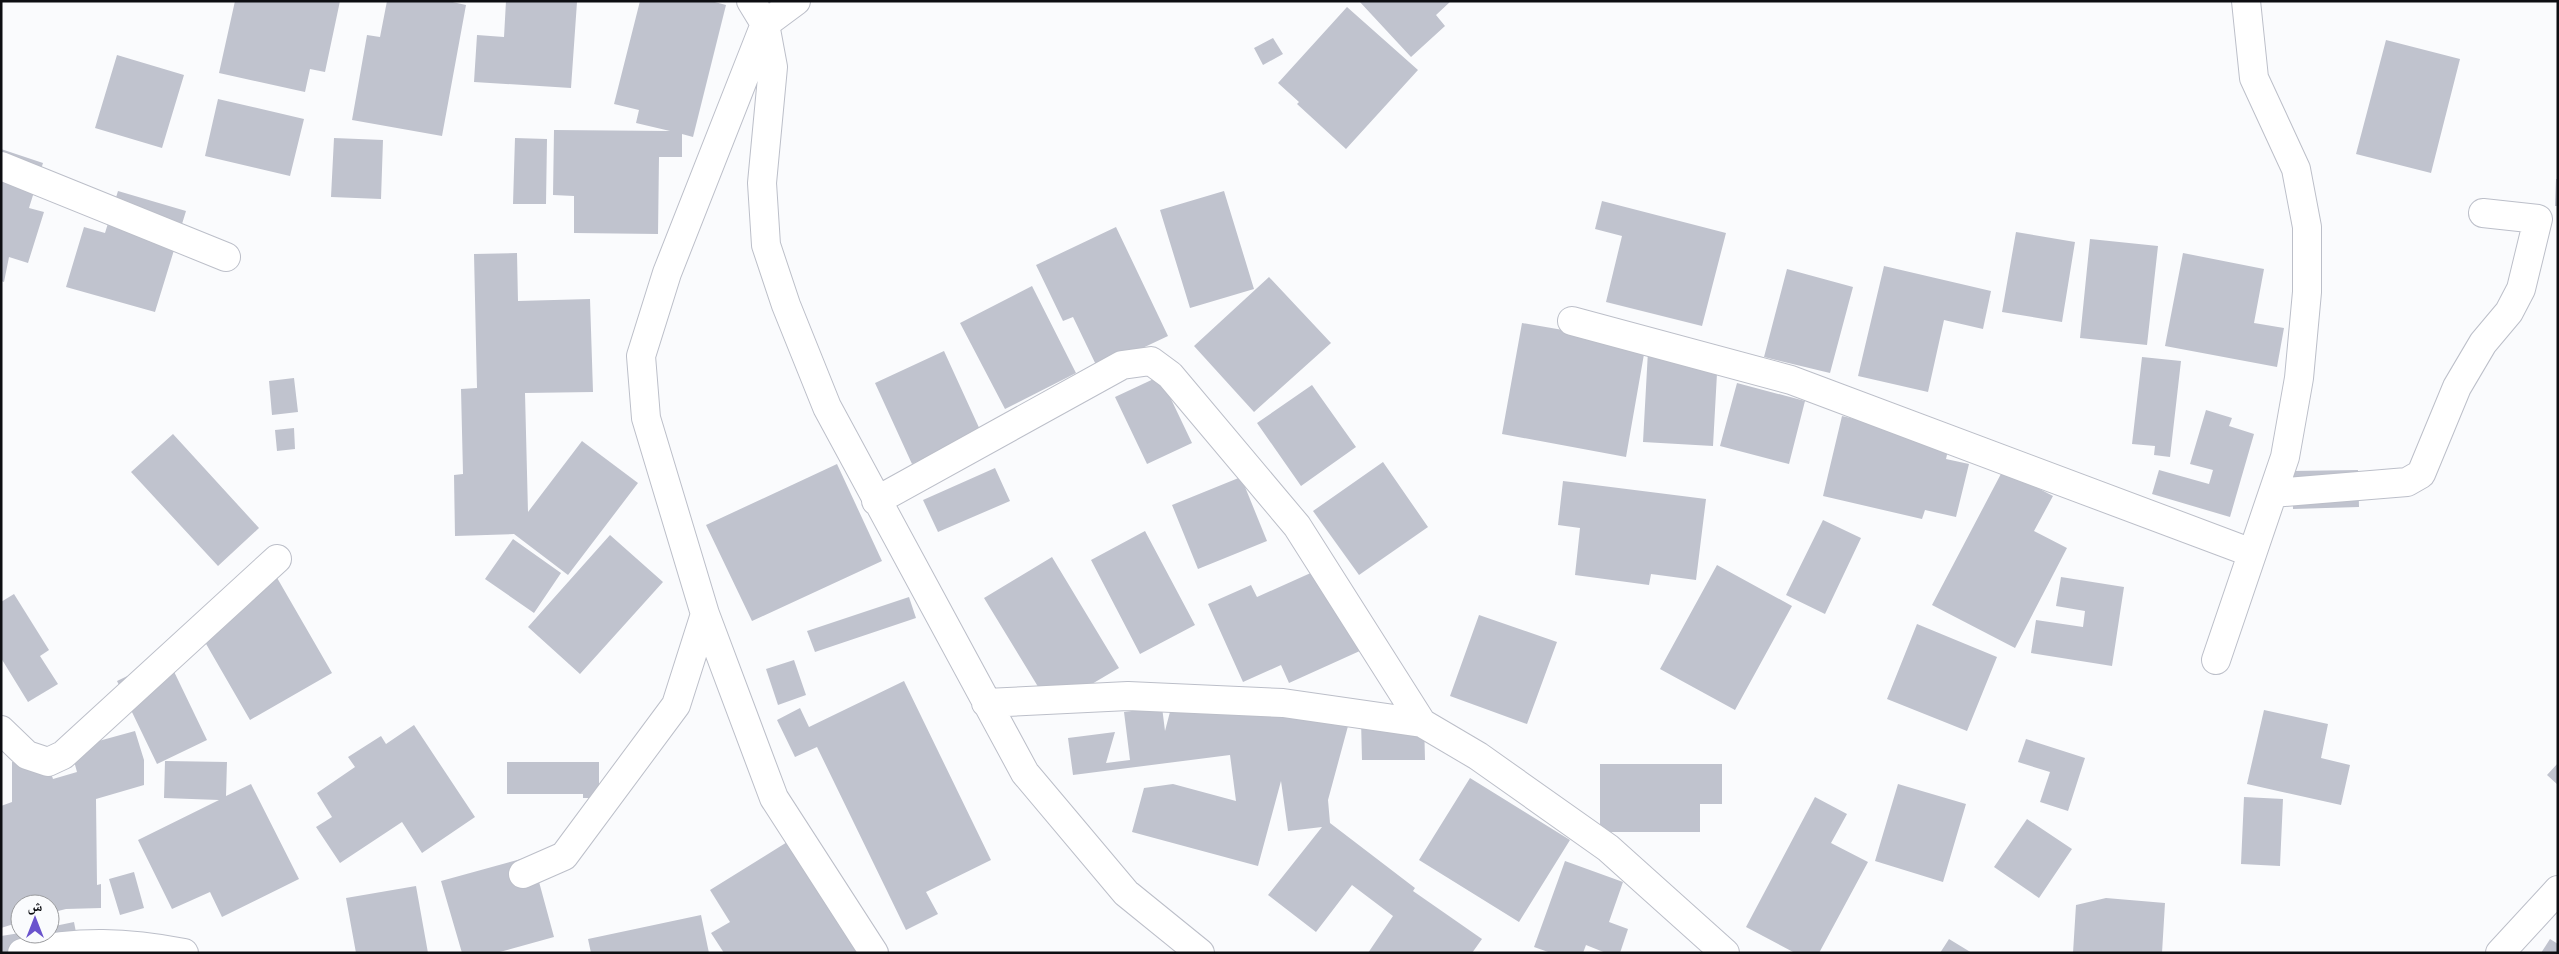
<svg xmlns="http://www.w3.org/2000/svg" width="2559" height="954" viewBox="0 0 2559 954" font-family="'Sofia Sans Condensed','Noto Naskh Arabic',sans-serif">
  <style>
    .building { fill: #c0c3ce }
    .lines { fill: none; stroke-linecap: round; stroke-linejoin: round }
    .minor-casing { stroke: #bcbfc9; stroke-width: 30 }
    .minor { stroke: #fff; stroke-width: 28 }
  </style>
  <rect width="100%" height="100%" fill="#fafbfd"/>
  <path class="building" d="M235 1H340L325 72 310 69 305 92 219 73Z
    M387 1H448L466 5 442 136 352 120 367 35 380 37Z
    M506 1 577 2 571 88 474 82 477 35 504 37Z
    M640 1H711L726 5 693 137 682 134V157H659L658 234 574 233V196L553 195 554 130 670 131 636 123 639 110 614 104Z
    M1359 1H1451L1436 15 1445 26 1411 57Z
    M1347 7 1418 70 1346 149 1297 104 1299 102 1278 83Z
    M1273 38 1283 54 1263 65 1254 48Z
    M2386 40 2460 59 2431 173 2356 154Z
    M117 55 184 75 162 148 95 128Z
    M218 99 304 119 290 176 205 156Z
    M334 138 383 140 381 199 331 197Z
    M515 138 547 139 546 204H513Z
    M1 149 43 163 29 208 44 212 28 263 9 257 4 282 1 281Z
    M2556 179H2558V206H2555Z
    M118 191 186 211 155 312 66 287 84 227 105 233Z
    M1224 191 1254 289 1190 308 1160 210Z
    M1602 201 1726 233 1702 326 1606 302 1622 236 1595 229Z
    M1116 227 1168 336 1098 369 1073 317 1063 321 1036 265Z
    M2016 232 2075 242 2062 322 2002 312Z
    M2090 239 2158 246 2147 345 2080 338Z
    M517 253 518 301 590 299 593 392 525 393 528 512 582 441 638 483 568 575 514 534 455 536 454 475 463 474 461 389 477 388 474 254Z
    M2183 253 2264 269 2254 323 2284 328 2277 367 2165 346Z
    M1884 266 1991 291 1983 329 1944 320 1928 392 1858 376Z
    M1787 269 1853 287 1830 373 1764 357Z
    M1269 277 1331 343 1254 412 1194 346Z
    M1032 286 1076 373 1005 409 960 323Z
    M1522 323 1586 334 1647 337 1626 457 1502 434Z
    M944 351 981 432 912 464 875 383Z
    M1648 351 1718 355 1713 446 1643 442Z
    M2142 357 2181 361 2170 457 2154 455 2155 446 2132 444Z
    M1160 376 1192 443 1147 464 1115 397Z
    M294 378 298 412 272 415 269 381Z
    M1737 383 1805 401 1789 464 1720 446Z
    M1312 385 1356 447 1301 486 1257 423Z
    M2206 410 2232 418 2229 426 2254 434 2230 517 2152 494 2159 470 2209 484 2213 470 2190 464Z
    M1842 416 1950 442 1946 459 1969 464 1956 517 1925 510 1922 519 1823 496Z
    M294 428 295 449 277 451 275 430Z
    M173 434 259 528 218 566 131 472Z
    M1383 462 1428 527 1359 575 1313 511Z
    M837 464 882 561 752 621 706 525Z
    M995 468 1010 501 938 532 923 500Z
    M2003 470 2053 496 2034 531 2067 548 2015 648 1932 605Z
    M2358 470 2359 507 2293 509 2292 471Z
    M1241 477 1267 541 1198 569 1172 505Z
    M1563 481 1706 499 1696 580 1651 574 1649 585 1575 575 1580 528 1558 525Z
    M1823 520 1861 538 1825 614 1786 595Z
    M1145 531 1195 625 1140 654 1091 560Z
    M610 535 663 582 580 674 528 627Z
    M513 539 561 573 534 613 485 579Z
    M1052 557 1119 668 1051 708 984 598Z
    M1717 565 1792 606 1735 710 1660 669Z
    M1324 567 1362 650 1289 683 1281 665 1243 682 1208 604 1251 585 1257 597Z
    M276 576 332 673 250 720 194 623Z
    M2061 577 2124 587 2112 666 2031 653 2036 620 2083 627 2085 611 2056 606Z
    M14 594 49 650 40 656 58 684 28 702 1 658V602Z
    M909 597 916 618 815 652 807 631Z
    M1479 615 1557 642 1527 724 1450 696Z
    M1917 624 1997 657 1967 731 1887 699Z
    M167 657 207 740 157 764 117 681Z
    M794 660 806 695 778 705 766 669Z
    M904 681 991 860 926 892 938 914 906 930 817 747 795 757 777 720 800 708 809 727Z
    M1162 707 1165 731 1171 708 1351 715 1328 800 1330 823 1415 888 1413 891 1482 939 1472 953H1368L1393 916 1352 885 1316 932 1268 895 1322 827 1288 831 1281 781 1258 866 1132 832 1144 788 1173 784 1236 801 1230 755 1073 775 1068 738 1115 732 1106 763 1130 760 1124 712Z
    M2264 710 2328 724 2321 758 2350 765 2341 805 2247 784Z
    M1361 720H1424L1425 760H1362Z
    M414 725 475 817 422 853 402 822 340 863 316 827 332 817 317 793 355 767 348 757 381 736 386 744Z
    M135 731 144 760V785L96 799 97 885 101 884V908L66 909 50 913V904H20V922L1 928V806L12 802V762L47 761 53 779 77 772 69 743 95 742Z
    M2026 739 2085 758 2068 811 2040 802 2050 772 2018 762Z
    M165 761 227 762 226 796 251 784 299 879 222 917 210 892 172 909 138 840 219 800 164 798Z
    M507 762H599V798H583V794H507Z
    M2558 763V785L2547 775Z
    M1600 764H1722V804H1700V832H1600Z
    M1470 778 1570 840 1519 922 1419 860Z
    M1898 784 1966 804 1943 882 1875 861Z
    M1815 797 1847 814 1831 843 1868 862 1819 953H1795L1746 927Z
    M2244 797 2283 799 2280 866 2241 864Z
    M2027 819 2072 849 2039 898 1994 867Z
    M792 839 863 953H724L711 933 730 922 710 890Z
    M532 856 554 937 496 953H462L441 881Z
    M1565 861 1623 882 1609 922 1628 929 1620 953H1606L1586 945 1583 953H1551L1534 947Z
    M134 872 144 908 120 915 109 879Z
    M416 886 428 953H356L346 898Z
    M2106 898 2165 903 2162 953H2073L2076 905Z
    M701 915 709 953H591L588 939Z
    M74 922 80 953H1V936L20 933 50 934V927Z
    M1949 939 1972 953H1940Z
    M2550 939 2558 944V953H2541Z"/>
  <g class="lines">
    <g class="minor-casing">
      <path id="minor" d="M751 1 765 24 773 67 762 183 766 245 786 305 827 407 1025 773 1126 893 1200 953
        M796 1 765 24 667 273 641 356 646 418 705 614 774 798 874 953
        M1 166 226 257
        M1572 321 1791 380 2252 553
        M2273 493 2407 482 2421 474 2457 387 2483 343 2509 312 2521 289 2538 219 2483 213
        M876 501 1122 365 1151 361 1170 375 1297 526 1422 723
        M2216 660 2285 457 2299 378 2307 292V227L2296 169 2254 78 2246 1
        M986 703 1128 696 1283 703 1422 723 1478 756 1608 848 1725 953
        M1 730 27 755 48 762 63 755 277 559
        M523 874 564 856 676 705 705 614
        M22 953C78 940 128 942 184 953
        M2500 953 2558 890"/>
    </g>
    <use href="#minor" class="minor"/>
  </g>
  <rect width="2559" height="954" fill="none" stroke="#0d0e12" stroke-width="5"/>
  <g transform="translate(35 919)"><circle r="24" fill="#fafbfd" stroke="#9b9c9f"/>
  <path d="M0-4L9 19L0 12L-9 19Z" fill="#6a53cd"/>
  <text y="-8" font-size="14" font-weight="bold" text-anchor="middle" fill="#0d0e12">ش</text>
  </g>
</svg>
